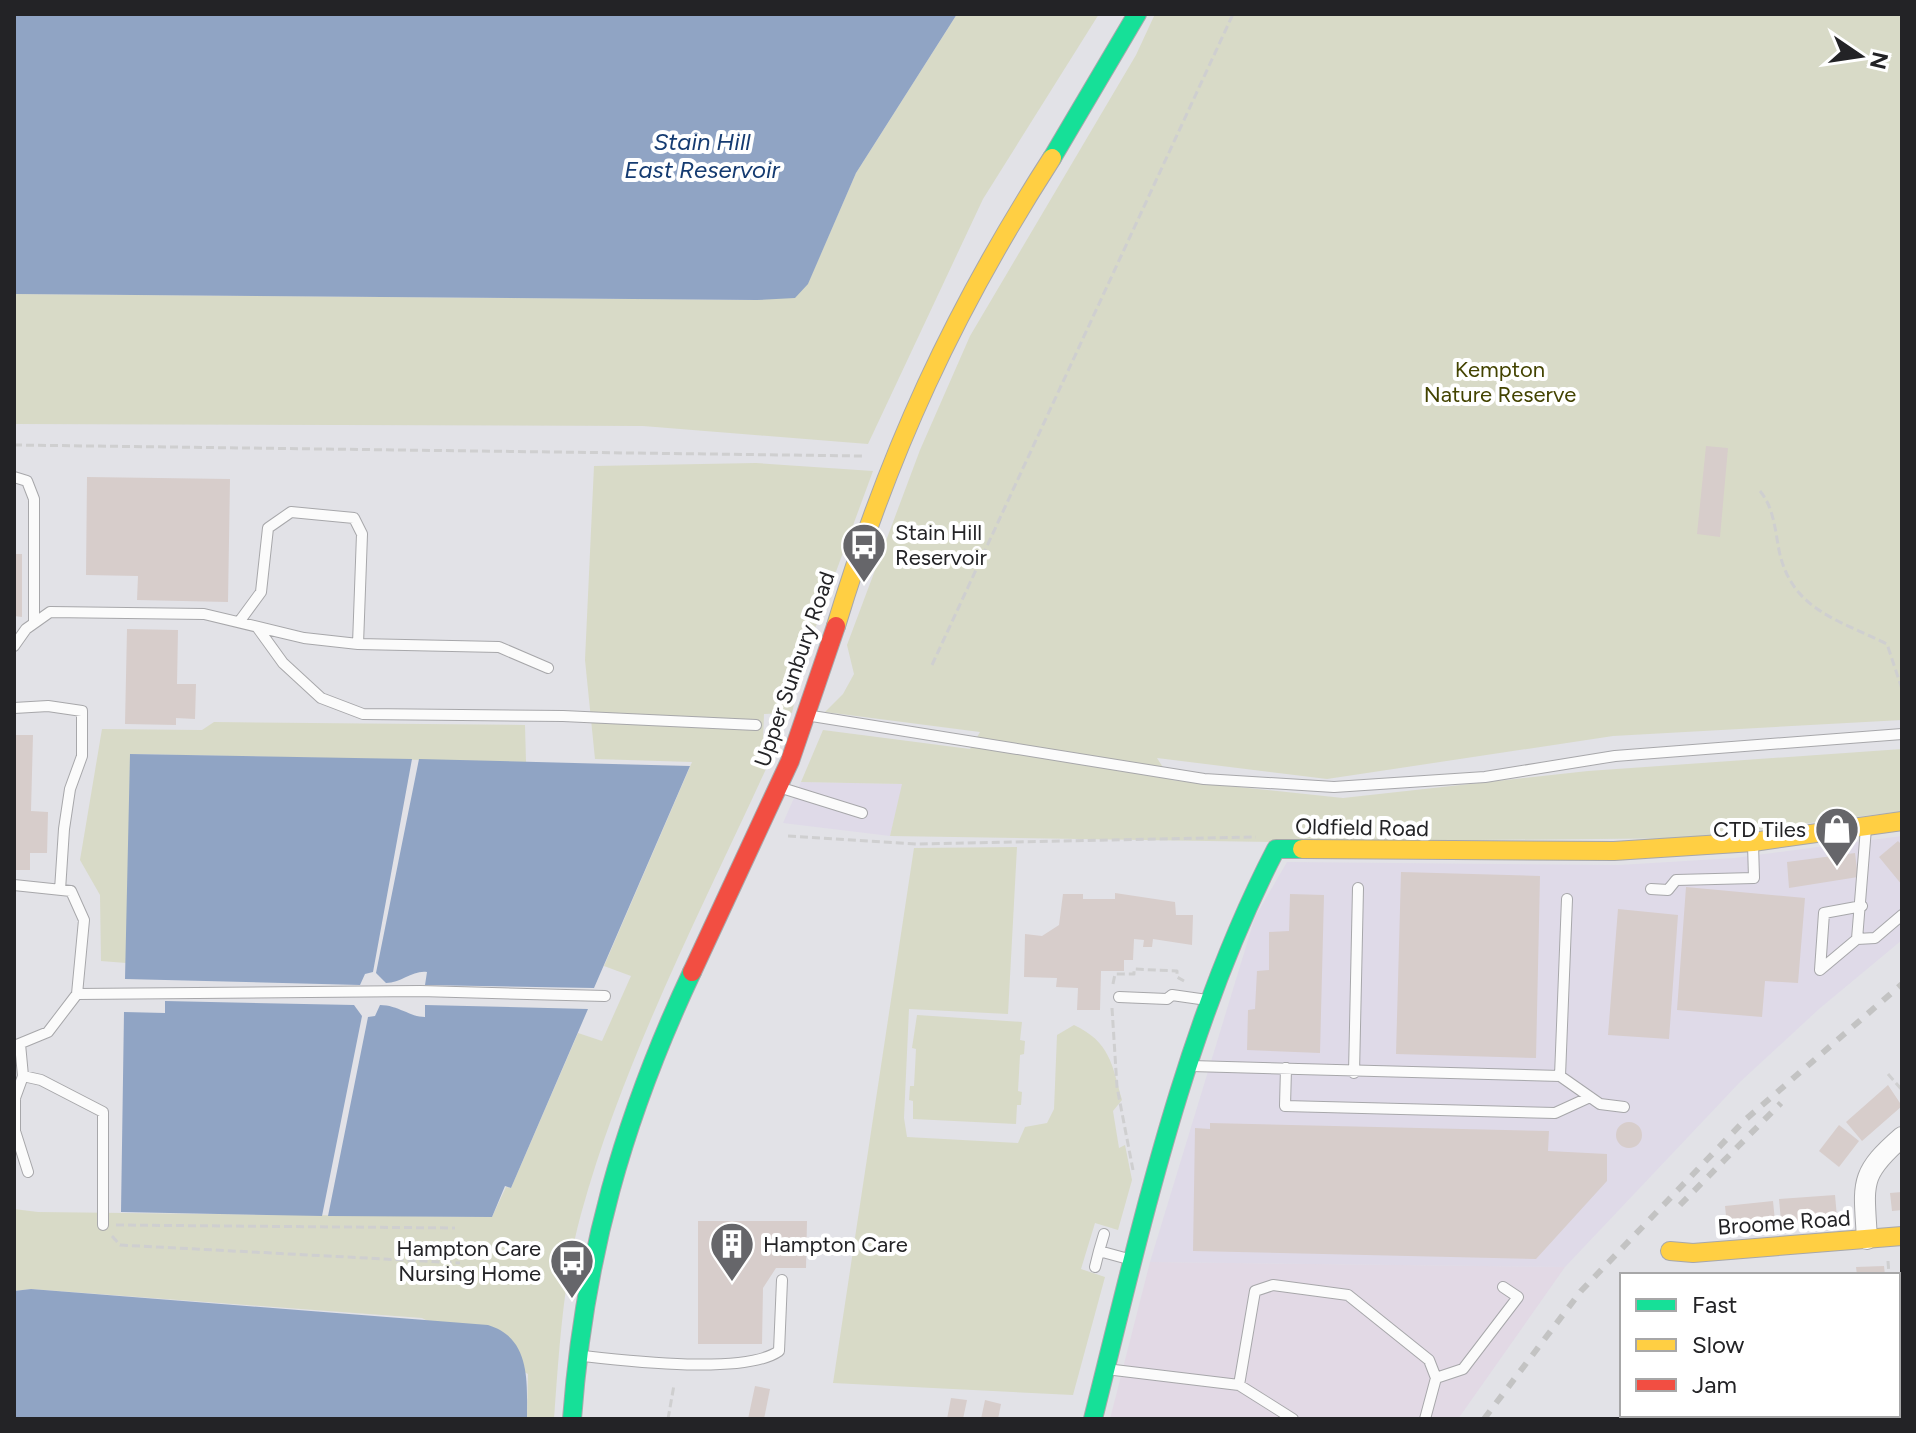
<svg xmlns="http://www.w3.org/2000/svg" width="1916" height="1433" viewBox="0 0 1916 1433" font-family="Figtree,sans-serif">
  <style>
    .commercial { fill: #e2d9e5 }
    .industrial { fill: #dfdae8 }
    .green { fill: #d8dac7 }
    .water { fill: #90a4c4 }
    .building { fill: #d7cdcb }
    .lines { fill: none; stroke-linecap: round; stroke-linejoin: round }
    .lane-casing { stroke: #a7a7aa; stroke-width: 12 }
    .street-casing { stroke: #a7a7aa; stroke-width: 22 }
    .fast-casing { stroke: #a7a7aa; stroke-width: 20 }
    .slow-casing { stroke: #a7a7aa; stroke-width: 20 }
    .jam-casing { stroke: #a7a7aa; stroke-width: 20 }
    .path { stroke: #cfcfd0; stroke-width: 3; stroke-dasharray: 8 4; stroke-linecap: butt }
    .lane { stroke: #fbfbfb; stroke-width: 10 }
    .street { stroke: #fbfbfb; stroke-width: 20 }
    .fast { stroke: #16e098; stroke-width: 18 }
    .slow { stroke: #ffcf43; stroke-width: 18 }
    .jam { stroke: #f24e42; stroke-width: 18 }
    .rail { stroke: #c3c3c3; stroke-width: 6; stroke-dasharray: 10 10; stroke-linecap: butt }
    .labels { text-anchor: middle; stroke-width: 8; stroke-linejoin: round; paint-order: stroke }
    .park-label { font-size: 22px; fill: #434300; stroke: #fff }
    .poi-label { font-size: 22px; fill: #232326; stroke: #fff; text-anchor: start }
    .street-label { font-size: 22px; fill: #232326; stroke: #fff }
    .water-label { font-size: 24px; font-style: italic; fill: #153b71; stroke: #fff }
  </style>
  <rect width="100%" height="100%" fill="#e2e2e7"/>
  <path class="commercial" d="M1150 1262 1565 1267 1458 1419H1110Z"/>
  <path class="industrial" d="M801 782 903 784 890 836 783 823Z
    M1902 836V940L1819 1009 1740 1082 1565 1267 1150 1262 1255 917 1287 862 1619 865 1735 858Z"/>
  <path class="green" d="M957 14H1099L983 199 868 444 643 426 14 424V294L757 300 808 283 856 173Z
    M1155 14H1902V720L1613 736 1327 779 1157 758 1171 780 1343 798 1588 771 1902 749V811L1696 838 1276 842 890 836 902 784 801 782 823 730 970 749 980 732 825 712 843 694 854 674 847 645 920 450 970 336 1136 55Z
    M756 463 873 471 805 656 792 713 764 714 763 740 776 747C707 900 626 1051 581 1214 563 1279 559 1352 554 1419H527L528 1374 422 1318 31 1289 14 1291V1209L38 1212 492 1217 506 1187 511 1188 578 1033 602 1041 631 976 604 966 692 762 595 759 585 660 594 466Z
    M214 722 525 725 526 762 131 754 126 963 101 961 100 895 80 860 102 729 202 730Z
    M1017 847 1008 1014 909 1009 904 1118 907 1137 1018 1143 1025 1127 1047 1123 1054 1109 1057 1035 1074 1025C1110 1042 1112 1064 1122 1100L1113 1111 1119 1148 1125 1145 1132 1180 1118 1230 1095 1223 1081 1269 1105 1277 1073 1395 833 1383 914 848Z
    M917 1015 1022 1022 1020 1040 1025 1041 1024 1054 1020 1055 1018 1091 1022 1092 1021 1105H1017L1016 1124 913 1119V1101L909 1100 910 1086H914L916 1049 912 1048Z"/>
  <path class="water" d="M14 14H957L856 173 808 284 795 298 757 300 14 294Z
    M130 754 412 759 373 972 365 974 360 985 125 979Z
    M419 759 690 766 594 988 425 985 427 972C413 970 401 983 386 983L376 973Z
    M165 1001 354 1005 362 1016 322 1216 121 1212 124 1012 165 1013Z
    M380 1005C398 1005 410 1017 425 1017V1005L588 1009 511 1188 505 1186 492 1217 328 1216 368 1017 375 1016Z
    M31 1289 488 1325C531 1338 527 1382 527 1419H14V1291Z"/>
  <path class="building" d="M1706 446 1728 448 1720 537 1697 534Z
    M87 477 230 479 228 602 137 600 138 576 86 575Z
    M14 554H22V617L14 616Z
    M127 629 178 630 177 684H196L195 719 176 718V725L125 724Z
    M14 735H33L31 811 48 812 47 853H30V870H14Z
    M1898 841 1902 845V885L1879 857Z
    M1855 853 1858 877 1789 888 1787 862Z
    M1401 872 1540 876 1536 1058 1396 1054Z
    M1686 887 1805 898 1798 983 1765 981 1762 1017 1677 1010Z
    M1115 893 1175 902 1176 915H1193L1192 945 1153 939 1152 947H1143L1144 940 1134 939 1133 960H1124V971H1101L1100 1010H1077L1078 988 1056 987 1057 978 1024 977 1025 934 1042 936 1059 925 1063 894H1083V899H1115Z
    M1290 894 1324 895 1320 1053 1247 1050 1248 1010 1255 1009 1257 971 1269 970V932L1289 931Z
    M1618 909 1678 915 1669 1039 1608 1035Z
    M1888 1085 1902 1106 1862 1141 1846 1122Z
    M1616 1135a13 13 0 1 1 26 0a13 13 0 1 1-26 0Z
    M1210 1123 1549 1131 1548 1151 1607 1154V1181L1536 1259 1193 1251 1195 1128 1210 1129Z
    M1839 1125 1859 1141 1839 1167 1819 1151Z
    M1902 1192V1210L1892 1211 1890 1193Z
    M1835 1195 1837 1217 1781 1221 1779 1199Z
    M1773 1201 1775 1221 1727 1225 1725 1206Z
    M698 1221H807L806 1268H776L763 1288 762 1344H698Z
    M1884 1266 1885 1275H1857L1856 1267Z
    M755 1386 770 1389 764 1419H748Z
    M951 1398 967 1400 963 1419H947Z
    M985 1400 1001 1404 998 1419H981Z"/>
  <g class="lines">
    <g class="lane-casing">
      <path id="lane" d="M14 477 27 481 34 499V622
        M239 622 261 592 268 528 291 512 354 518 362 534 358 644
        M257 627 283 663 321 698 363 714 563 716 756 725
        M14 646 26 629 50 612 204 614 304 638 358 644 499 647 548 668
        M14 708 48 706 82 711V756L70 789 64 829 60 890
        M812 716 1204 779 1334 787 1485 777 1615 756 1902 734
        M785 789 862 813
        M14 885 71 891 84 920 77 994 48 1032 14 1046
        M1651 889 1668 890 1676 880 1754 878 1753 844
        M1862 906 1824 913 1820 970 1857 939 1866 828
        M1857 939 1875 938 1902 915
        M77 994 420 991 605 996
        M1119 997 1167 999 1172 995 1207 1000
        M20 1044 23 1076 15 1098V1131L28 1172
        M1191 1066 1560 1076 1600 1104 1624 1107
        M1286 1068 1285 1106 1555 1113 1590 1097
        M1354 1073 1358 888
        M23 1076 41 1080 103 1112V1225
        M1560 1076 1567 899
        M1104 1234 1099 1251 1132 1260
        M1095 1267 1099 1251
        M583 1356C627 1361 745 1375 779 1351L782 1280
        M1106 1369 1239 1385 1293 1419
        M1436 1378 1463 1369 1518 1297 1503 1287
        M1239 1385 1255 1291 1273 1285 1348 1295 1429 1360 1436 1378 1425 1419"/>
    </g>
    <g class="street-casing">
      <path id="street" d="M1867 1239C1864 1184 1858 1175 1902 1137
        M1807 1419 1902 1418"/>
    </g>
    <g class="fast-casing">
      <path id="fast" d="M1052 158 1137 14
        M572 1419C584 1257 623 1119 692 972
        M1093 1419C1141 1228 1185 1024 1276 849H1302"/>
    </g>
    <g class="slow-casing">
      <path id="slow" d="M836 626C889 451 953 312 1052 158
        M1302 849 1614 851 1753 842 1902 821
        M1670 1251 1693 1253 1902 1236"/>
    </g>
    <g class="jam-casing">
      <path id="jam" d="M692 972 790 761 836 626"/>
    </g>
    <path class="path" d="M14 445 863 456
      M1760 491C1774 508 1775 530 1779 550 1791 610 1839 620 1887 644L1902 689
      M932 665 1233 14
      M788 836 916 844 1256 837
      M1113 984 1115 974H1134V969L1177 971V977L1184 981
      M1112 1008 1117 1087 1133 1170
      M1888 1074 1902 1090
      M116 1225 455 1228
      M112 1236 120 1245 460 1263
      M1888 1261 1889 1275
      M668 1419 674 1385"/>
    <use href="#lane" class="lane"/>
    <use href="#street" class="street"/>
    <use href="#fast" class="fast"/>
    <use href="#slow" class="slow"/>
    <use href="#jam" class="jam"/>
    <path class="rail" d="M1680 1205 1781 1103
      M1484 1419 1581 1291 1745 1120 1902 984"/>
  </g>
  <defs>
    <g id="bus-pin" transform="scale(2.3)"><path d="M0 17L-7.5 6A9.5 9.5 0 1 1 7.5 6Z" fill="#66666a" stroke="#fff"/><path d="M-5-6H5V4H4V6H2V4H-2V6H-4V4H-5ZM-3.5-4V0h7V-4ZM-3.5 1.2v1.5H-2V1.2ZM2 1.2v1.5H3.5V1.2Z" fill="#fff"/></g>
    <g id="shop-pin" transform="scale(2.3)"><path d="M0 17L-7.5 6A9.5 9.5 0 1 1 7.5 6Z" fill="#66666a" stroke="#fff"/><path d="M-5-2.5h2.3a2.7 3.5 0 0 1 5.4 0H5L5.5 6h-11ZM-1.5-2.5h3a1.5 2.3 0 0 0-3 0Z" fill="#fff"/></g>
    <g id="building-pin" transform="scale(2.3)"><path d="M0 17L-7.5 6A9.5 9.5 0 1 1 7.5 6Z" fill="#66666a" stroke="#fff"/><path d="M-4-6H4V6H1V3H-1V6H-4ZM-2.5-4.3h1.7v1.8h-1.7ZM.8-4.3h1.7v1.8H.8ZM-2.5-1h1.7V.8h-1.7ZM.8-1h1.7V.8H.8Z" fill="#fff"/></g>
  </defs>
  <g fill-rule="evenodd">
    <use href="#bus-pin" x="864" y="545"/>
    <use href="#shop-pin" x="1837" y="829"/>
    <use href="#building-pin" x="732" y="1244"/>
    <use href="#bus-pin" x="572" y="1261"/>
  </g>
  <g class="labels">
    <g class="park-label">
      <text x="1500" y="377">Kempton<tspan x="1500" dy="25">Nature Reserve</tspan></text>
    </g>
    <g class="poi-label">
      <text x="895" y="540">Stain Hill<tspan x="895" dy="25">Reservoir</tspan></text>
      <text x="1806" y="837" text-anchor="end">CTD Tiles</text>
      <text x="763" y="1252">Hampton Care</text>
      <text x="541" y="1256" text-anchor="end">Hampton Care<tspan x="541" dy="25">Nursing Home</tspan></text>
    </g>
    <g class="street-label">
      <text transform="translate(794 669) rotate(-71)" y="8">Upper Sunbury Road</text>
      <text transform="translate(1362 827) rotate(1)" y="8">Oldfield Road</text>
      <text transform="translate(1784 1222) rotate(-4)" y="8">Broome Road</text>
    </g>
    <g class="water-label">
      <text x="702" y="150">Stain Hill<tspan x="702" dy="28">East Reservoir</tspan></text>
    </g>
  </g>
  <rect width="1916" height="1433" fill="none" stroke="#232326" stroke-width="32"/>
  <rect x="1620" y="1273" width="280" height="144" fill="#ffffff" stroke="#a7a7a8" stroke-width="2"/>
  <rect x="1636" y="1299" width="40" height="12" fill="#16e098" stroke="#a7a7a8" stroke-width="2"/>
  <text x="1692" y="1313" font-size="24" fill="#232326">Fast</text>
  <rect x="1636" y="1339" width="40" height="12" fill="#ffcf43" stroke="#a7a7a8" stroke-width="2"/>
  <text x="1692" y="1353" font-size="24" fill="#232326">Slow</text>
  <rect x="1636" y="1379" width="40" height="12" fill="#f24e42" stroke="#a7a7a8" stroke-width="2"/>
  <text x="1692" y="1393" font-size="24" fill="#232326">Jam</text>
  <g transform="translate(1860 56) rotate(103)" stroke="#ffffff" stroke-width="6" paint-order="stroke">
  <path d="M0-6L14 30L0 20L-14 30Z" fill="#232326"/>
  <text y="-12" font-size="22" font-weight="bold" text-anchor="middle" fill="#232326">N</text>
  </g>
</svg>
